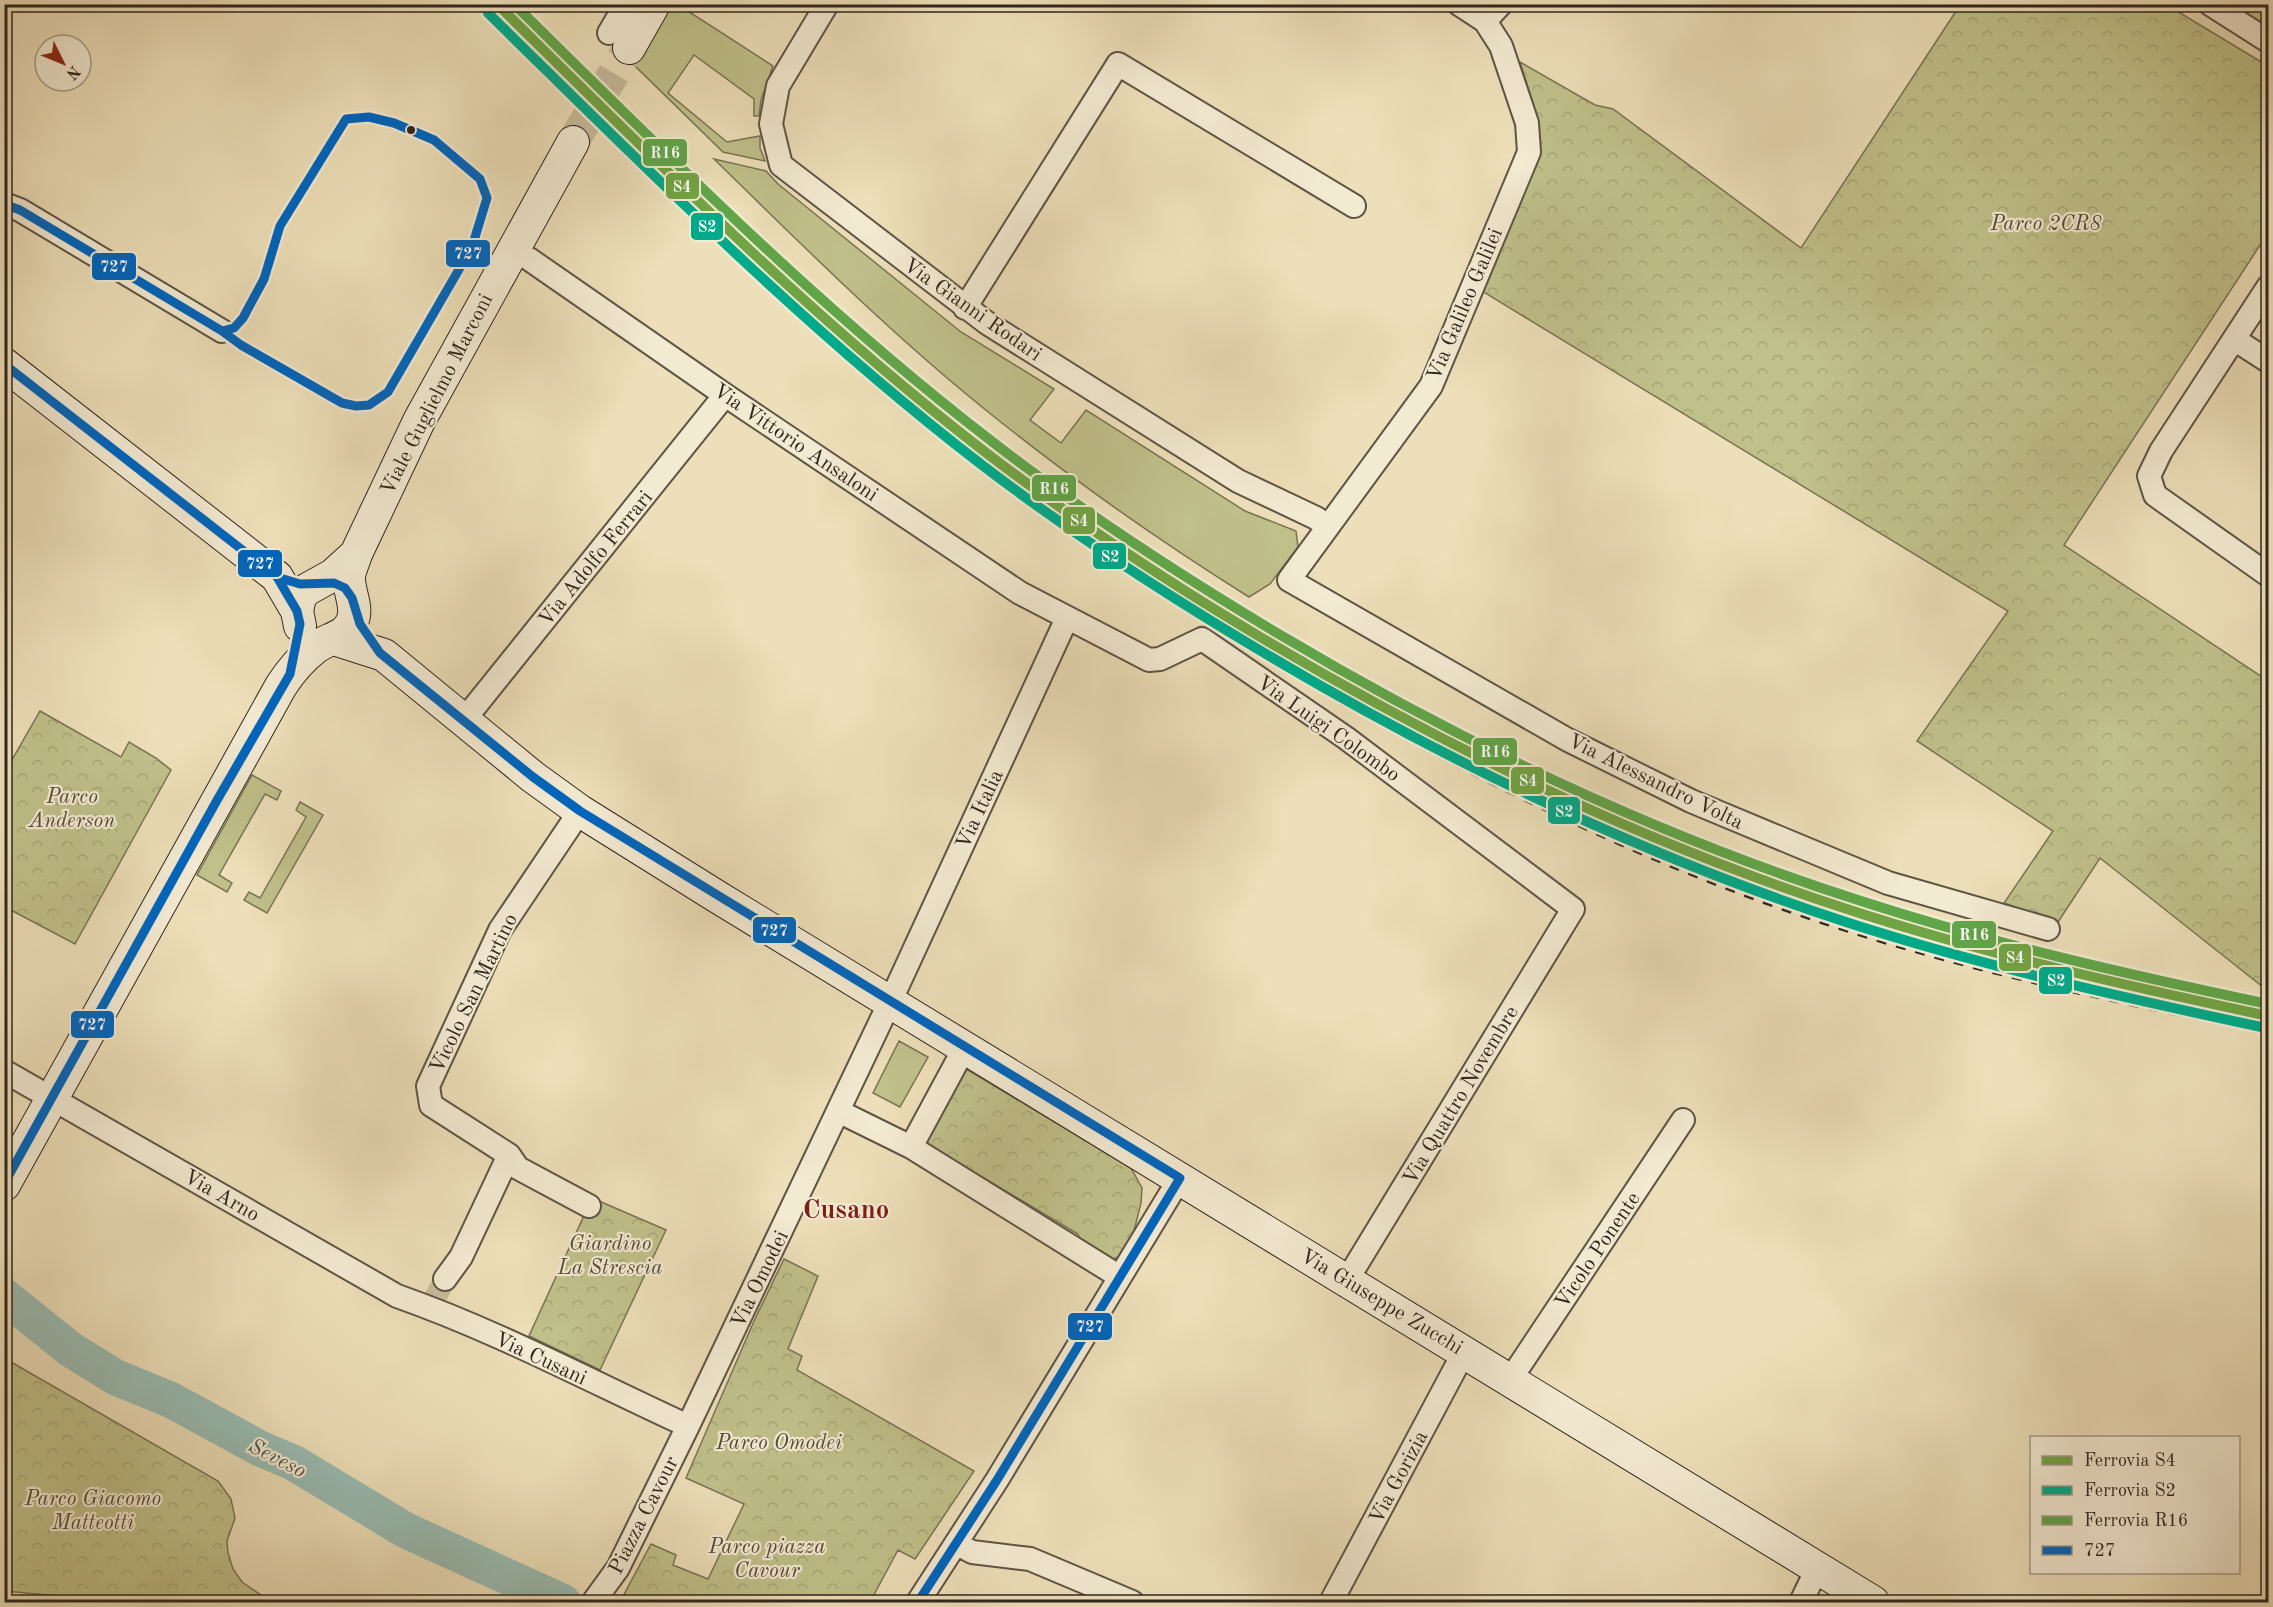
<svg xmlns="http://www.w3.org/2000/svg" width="2273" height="1607" viewBox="0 0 2273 1607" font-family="'Old Standard TT',serif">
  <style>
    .green { fill: #c0c08a; stroke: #787354; stroke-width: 1.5 }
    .forest { fill: url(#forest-crowns); stroke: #787354; stroke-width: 1.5 }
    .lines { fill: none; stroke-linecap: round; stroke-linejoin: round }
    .river { stroke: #99bcb2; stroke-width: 36 }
    .street-tunnel { stroke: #c7ba9a; stroke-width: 22; stroke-dasharray: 22 11; stroke-linecap: butt }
    .secondary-tunnel { stroke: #c7ba9a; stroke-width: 32; stroke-dasharray: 32 16; stroke-linecap: butt }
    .street-casing { stroke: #5e5445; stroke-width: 26 }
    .secondary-casing { stroke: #2f261e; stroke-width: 34 }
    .street { stroke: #f3ead2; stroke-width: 22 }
    .secondary { stroke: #f3ead2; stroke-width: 32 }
    .rail { stroke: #2f261e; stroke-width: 4.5; stroke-dasharray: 10 10; stroke-linecap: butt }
    .bus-1-casing { stroke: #f3ead2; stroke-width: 14 }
    .bus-1 { stroke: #0065bd; stroke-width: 9 }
    .rail-1-casing { stroke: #f3ead2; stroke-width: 15 }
    .rail-2-casing { stroke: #f3ead2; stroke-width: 15 }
    .rail-3-casing { stroke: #f3ead2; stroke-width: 15 }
    .rail-1 { stroke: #71a444; stroke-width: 10 }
    .rail-2 { stroke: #00aa8a; stroke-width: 10 }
    .rail-3 { stroke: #60a649; stroke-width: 10 }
    .bus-dot { fill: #2f261e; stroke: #f3ead2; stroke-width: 2 }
    .labels { text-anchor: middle; stroke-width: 4.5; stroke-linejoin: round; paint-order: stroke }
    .park-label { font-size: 21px; font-style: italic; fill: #534c39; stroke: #f3ead2 }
    .street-label { font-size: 21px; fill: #2f261e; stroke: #f3ead2 }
    .water-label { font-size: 22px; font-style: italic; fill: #4f534a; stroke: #f3ead2 }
    .district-label { font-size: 27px; font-weight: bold; fill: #7a1f14; stroke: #f3ead2 }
    .line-badge { stroke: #f3ead2; stroke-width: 2 }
    .badge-label { font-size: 16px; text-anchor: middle; font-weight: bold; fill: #fff }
  </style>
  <defs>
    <pattern id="forest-crowns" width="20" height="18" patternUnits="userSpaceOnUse" patternTransform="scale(1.5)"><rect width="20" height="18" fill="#c0c08a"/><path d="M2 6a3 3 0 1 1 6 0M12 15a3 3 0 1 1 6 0" fill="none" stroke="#a5a577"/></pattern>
  </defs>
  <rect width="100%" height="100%" fill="#eddfb9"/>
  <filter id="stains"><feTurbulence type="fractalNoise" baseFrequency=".00333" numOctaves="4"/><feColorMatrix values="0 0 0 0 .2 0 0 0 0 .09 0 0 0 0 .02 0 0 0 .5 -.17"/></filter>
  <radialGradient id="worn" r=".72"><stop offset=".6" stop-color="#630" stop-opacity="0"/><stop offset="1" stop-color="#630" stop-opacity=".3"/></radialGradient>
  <path class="green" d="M677 4 773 66 761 100 759 116H754V99L694 55 668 93 727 142 760 136V148L765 161 723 152 634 65 666 5Z
    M714 159 766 171 778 184 961 332 1054 389 1030 420 1061 443 1086 410 1245 511 1296 531 1298 547 1270 584 1249 597C1158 540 1070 478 987 411 890 333 802 245 714 159Z
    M252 775 281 791 277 800 265 794 219 875 232 883 227 892 197 875Z
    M300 802 323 815 267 913 244 900 249 892 260 898 306 817 296 810Z
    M899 1041 928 1057 900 1107 873 1093Z"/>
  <path class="forest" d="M1960 5H2167L2268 66V233L2064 545 2268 681V991L2100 858 2058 922 2004 903 2053 831 1917 741 2008 611 1482 291 1538 146 1534 107 1520 62 1595 105 1613 109 1801 248Z
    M2230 5H2268V28Z
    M40 711 121 757 129 742 156 758 171 770 75 944 5 907V772Z
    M966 1069 1131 1168 1142 1188 1141 1203 1134 1231 1120 1256 1107 1262 1082 1248 1078 1234 925 1143Z
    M592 1198 666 1230 600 1370 529 1336Z
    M784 1259 818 1276 788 1349 802 1356 797 1370 974 1471 915 1559 898 1550 870 1602H620L651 1544 676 1555 673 1565 708 1579 744 1504 686 1478 754 1321Z
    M4 1358 218 1481 231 1499 235 1518 227 1541 228 1553 233 1569 242 1582 271 1602H121L5 1591Z"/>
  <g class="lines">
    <path class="river" d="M4 1296 70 1349 115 1377 171 1400 259 1448 294 1463 405 1530 563 1602"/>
    <path class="street-tunnel" d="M433 1302 445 1279"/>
    <path class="secondary-tunnel" d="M573 142 629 48"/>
    <g class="street-casing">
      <path id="street" d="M827 4 778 86 771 124 781 165 987 323 1238 481 1316 518 1327 526
        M1459 4 1485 21 1501 46 1527 123 1529 152 1431 386 1289 580 1568 740 1691 801 1888 883 2048 929
        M2210 4 2268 41
        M1485 21 1501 4
        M609 33 626 4
        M4 204 20 210 222 331
        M529 259 725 395 1020 593 1149 660 1160 659 1202 639 1346 738 1573 909 1347 1280
        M2268 287 2161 451 2149 476 2155 495 2268 575
        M965 308 1118 64 1354 206
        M2234 339 2268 361
        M464 720 725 395
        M4 1071 397 1296C497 1331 592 1382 688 1426
        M838 1111 911 1147 1120 1277
        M911 1147 965 1047
        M509 1155 518 1168 589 1206
        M445 1279 461 1257 509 1155 431 1105 428 1086 500 930 580 811
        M1510 1380 1683 1120
        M956 1543 972 1552 1030 1559 1132 1602
        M594 1601 618 1568 688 1426 897 987 1067 618
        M918 1602 997 1480 1180 1178
        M1331 1602 1464 1352
        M1801 1602 1817 1569"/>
    </g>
    <g class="secondary-casing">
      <path id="secondary" d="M629 48 654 4
        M4 364 277 577 297 611
        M300 626 297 611 300 597 306 590 333 575 356 554
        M334 639 384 655 533 777 580 811 716 896 1873 1602
        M4 1185 281 686C290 672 302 658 315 648 328 638 345 638 352 622 359 607 348 592 349 576 350 569 354 561 356 554L419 421 573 142"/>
    </g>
    <use href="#street" class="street"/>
    <use href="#secondary" class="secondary"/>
    <path class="rail" d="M480 4C634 154 784 309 953 442 1105 562 1269 666 1440 756 1565 822 1694 880 1828 924 1972 972 2120 1002 2268 1033"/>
    <g class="bus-1-casing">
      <path id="bus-1" d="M369 117 394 123 434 140 480 179 487 198 472 247 388 392 369 405 356 406 342 403 241 345 222 331 234 328 243 318 264 279 280 226 346 119Z
        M4 204 20 210 222 331
        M4 364 277 577 300 584 334 583 345 588 352 598 360 624 380 653 533 777 580 811 1180 1178 997 1480 918 1602
        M4 1184 216 802 290 674 300 624 297 611 277 577 245 552"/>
    </g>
    <use href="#bus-1" class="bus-1"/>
    <g class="rail-1-casing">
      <path id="rail-1" d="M497 4C655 160 813 320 989 455 1078 523 1171 584 1267 641 1452 751 1648 845 1853 911 1989 955 2128 986 2268 1016"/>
    </g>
    <g class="rail-2-casing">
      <path id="rail-2" d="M488 13C647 169 805 329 982 465 1071 533 1165 594 1261 651 1447 762 1643 856 1849 923 1986 967 2125 998 2266 1028"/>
    </g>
    <g class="rail-3-casing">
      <path id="rail-3" d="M514 4C668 156 822 311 994 443 1084 513 1180 575 1277 633 1460 742 1655 835 1858 900 1993 944 2130 975 2268 1004"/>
    </g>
    <use href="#rail-1" class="rail-1"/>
    <use href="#rail-2" class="rail-2"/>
    <use href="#rail-3" class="rail-3"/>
  </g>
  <circle class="bus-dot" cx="411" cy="130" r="5"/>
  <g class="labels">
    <g class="park-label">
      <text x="2046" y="230">Parco 2CR8</text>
      <text x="72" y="803">Parco<tspan x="72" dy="24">Anderson</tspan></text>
      <text x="610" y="1250">Giardino<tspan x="610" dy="24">La Strescia</tspan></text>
      <text x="779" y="1449">Parco Omodei</text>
      <text x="93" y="1505">Parco Giacomo<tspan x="93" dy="24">Matteotti</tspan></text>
      <text x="767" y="1553">Parco piazza<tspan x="767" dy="24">Cavour</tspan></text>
    </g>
    <g class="street-label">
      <text transform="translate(1464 304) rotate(-67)" y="7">Via Galileo Galilei</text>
      <text transform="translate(973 309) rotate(35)" y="7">Via Gianni Rodari</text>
      <text transform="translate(436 394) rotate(-63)" y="7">Viale Guglielmo Marconi</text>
      <text transform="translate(796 442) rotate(34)" y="7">Via Vittorio Ansaloni</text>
      <text transform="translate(595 558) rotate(-51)" y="7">Via Adolfo Ferrari</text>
      <text transform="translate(1329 728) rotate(35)" y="7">Via Luigi Colombo</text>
      <text transform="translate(1656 781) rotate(26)" y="7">Via Alessandro Volta</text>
      <text transform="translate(979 809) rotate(-65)" y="7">Via Italia</text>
      <text transform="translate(473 993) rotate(-64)" y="7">Vicolo San Martino</text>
      <text transform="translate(1460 1095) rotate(-59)" y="7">Via Quattro Novembre</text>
      <text transform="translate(222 1195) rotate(30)" y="7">Via Arno</text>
      <text transform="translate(1597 1250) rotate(-56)" y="7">Vicolo Ponente</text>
      <text transform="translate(759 1279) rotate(-64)" y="7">Via Omodei</text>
      <text transform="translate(1382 1301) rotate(31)" y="7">Via Giuseppe Zucchi</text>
      <text transform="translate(541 1358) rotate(25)" y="7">Via Cusani</text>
      <text transform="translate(1398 1477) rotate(-62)" y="7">Via Gorizia</text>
      <text transform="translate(643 1515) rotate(-63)" y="7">Piazza Cavour</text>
    </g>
    <g class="water-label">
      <text transform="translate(278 1457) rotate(27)" y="8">Seveso</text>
    </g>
    <g class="district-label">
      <text x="846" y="1218">Cusano</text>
    </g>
  </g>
  <g class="line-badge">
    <rect x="642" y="138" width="46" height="29" rx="6" fill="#60a649"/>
    <rect x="665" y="172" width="35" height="28" rx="6" fill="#71a444"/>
    <rect x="690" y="212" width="34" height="29" rx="6" fill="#00aa8a"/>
    <rect x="445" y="239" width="46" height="29" rx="6" fill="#0065bd"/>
    <rect x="91" y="252" width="46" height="29" rx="6" fill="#0065bd"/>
    <rect x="1031" y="474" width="46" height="28" rx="6" fill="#60a649"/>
    <rect x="1062" y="506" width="34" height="29" rx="6" fill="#71a444"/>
    <rect x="1092" y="542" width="35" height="28" rx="6" fill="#00aa8a"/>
    <rect x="237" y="549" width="46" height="29" rx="6" fill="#0065bd"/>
    <rect x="1472" y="737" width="46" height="29" rx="6" fill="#60a649"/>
    <rect x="1510" y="766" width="35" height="29" rx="6" fill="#71a444"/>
    <rect x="1547" y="796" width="34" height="29" rx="6" fill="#00aa8a"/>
    <rect x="752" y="916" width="45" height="28" rx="6" fill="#0065bd"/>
    <rect x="1951" y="920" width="46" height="29" rx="6" fill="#60a649"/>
    <rect x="1998" y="943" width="34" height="29" rx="6" fill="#71a444"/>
    <rect x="2038" y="966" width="35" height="29" rx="6" fill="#00aa8a"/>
    <rect x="70" y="1010" width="45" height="29" rx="6" fill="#0065bd"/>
    <rect x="1067" y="1312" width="46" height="29" rx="6" fill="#0065bd"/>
  </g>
  <g class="badge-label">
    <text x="665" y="158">R16</text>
    <text x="682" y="192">S4</text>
    <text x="707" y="232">S2</text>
    <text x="468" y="259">727</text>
    <text x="114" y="272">727</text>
    <text x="1054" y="494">R16</text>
    <text x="1079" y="526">S4</text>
    <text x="1110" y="562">S2</text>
    <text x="260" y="569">727</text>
    <text x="1495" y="757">R16</text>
    <text x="1528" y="786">S4</text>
    <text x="1564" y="817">S2</text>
    <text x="774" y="936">727</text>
    <text x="1974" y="940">R16</text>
    <text x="2015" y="963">S4</text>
    <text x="2056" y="986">S2</text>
    <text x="92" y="1030">727</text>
    <text x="1090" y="1332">727</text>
  </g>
  <rect width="2273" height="1607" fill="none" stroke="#eddfb9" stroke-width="24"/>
  <rect x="6" y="6" width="2261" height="1595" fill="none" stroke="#2f261e" stroke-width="3"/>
  <rect x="12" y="12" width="2249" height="1583" fill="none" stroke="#2f261e" stroke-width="1.5"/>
  <rect x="2030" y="1436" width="210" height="138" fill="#f3ead2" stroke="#a59c8a" stroke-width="1.5"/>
  <rect x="2042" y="1456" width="30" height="9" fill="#71a444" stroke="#a59c8a" stroke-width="1.5"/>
  <text x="2084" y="1466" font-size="18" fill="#2f261e">Ferrovia S4</text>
  <rect x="2042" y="1486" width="30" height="9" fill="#00aa8a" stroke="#a59c8a" stroke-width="1.5"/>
  <text x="2084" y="1496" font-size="18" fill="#2f261e">Ferrovia S2</text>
  <rect x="2042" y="1516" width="30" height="9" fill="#60a649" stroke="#a59c8a" stroke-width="1.5"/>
  <text x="2084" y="1526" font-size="18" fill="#2f261e">Ferrovia R16</text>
  <rect x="2042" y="1546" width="30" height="9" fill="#0065bd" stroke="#a59c8a" stroke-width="1.5"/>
  <text x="2084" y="1556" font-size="18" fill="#2f261e">727</text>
  <g transform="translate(63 63) rotate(133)"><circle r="28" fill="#f3ead2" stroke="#a59c8a" stroke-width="1.5"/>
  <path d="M0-4.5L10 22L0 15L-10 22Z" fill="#8f2418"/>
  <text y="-9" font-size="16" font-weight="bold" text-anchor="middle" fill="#2f261e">N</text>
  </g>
  <rect width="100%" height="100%" filter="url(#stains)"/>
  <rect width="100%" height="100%" fill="url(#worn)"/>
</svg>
